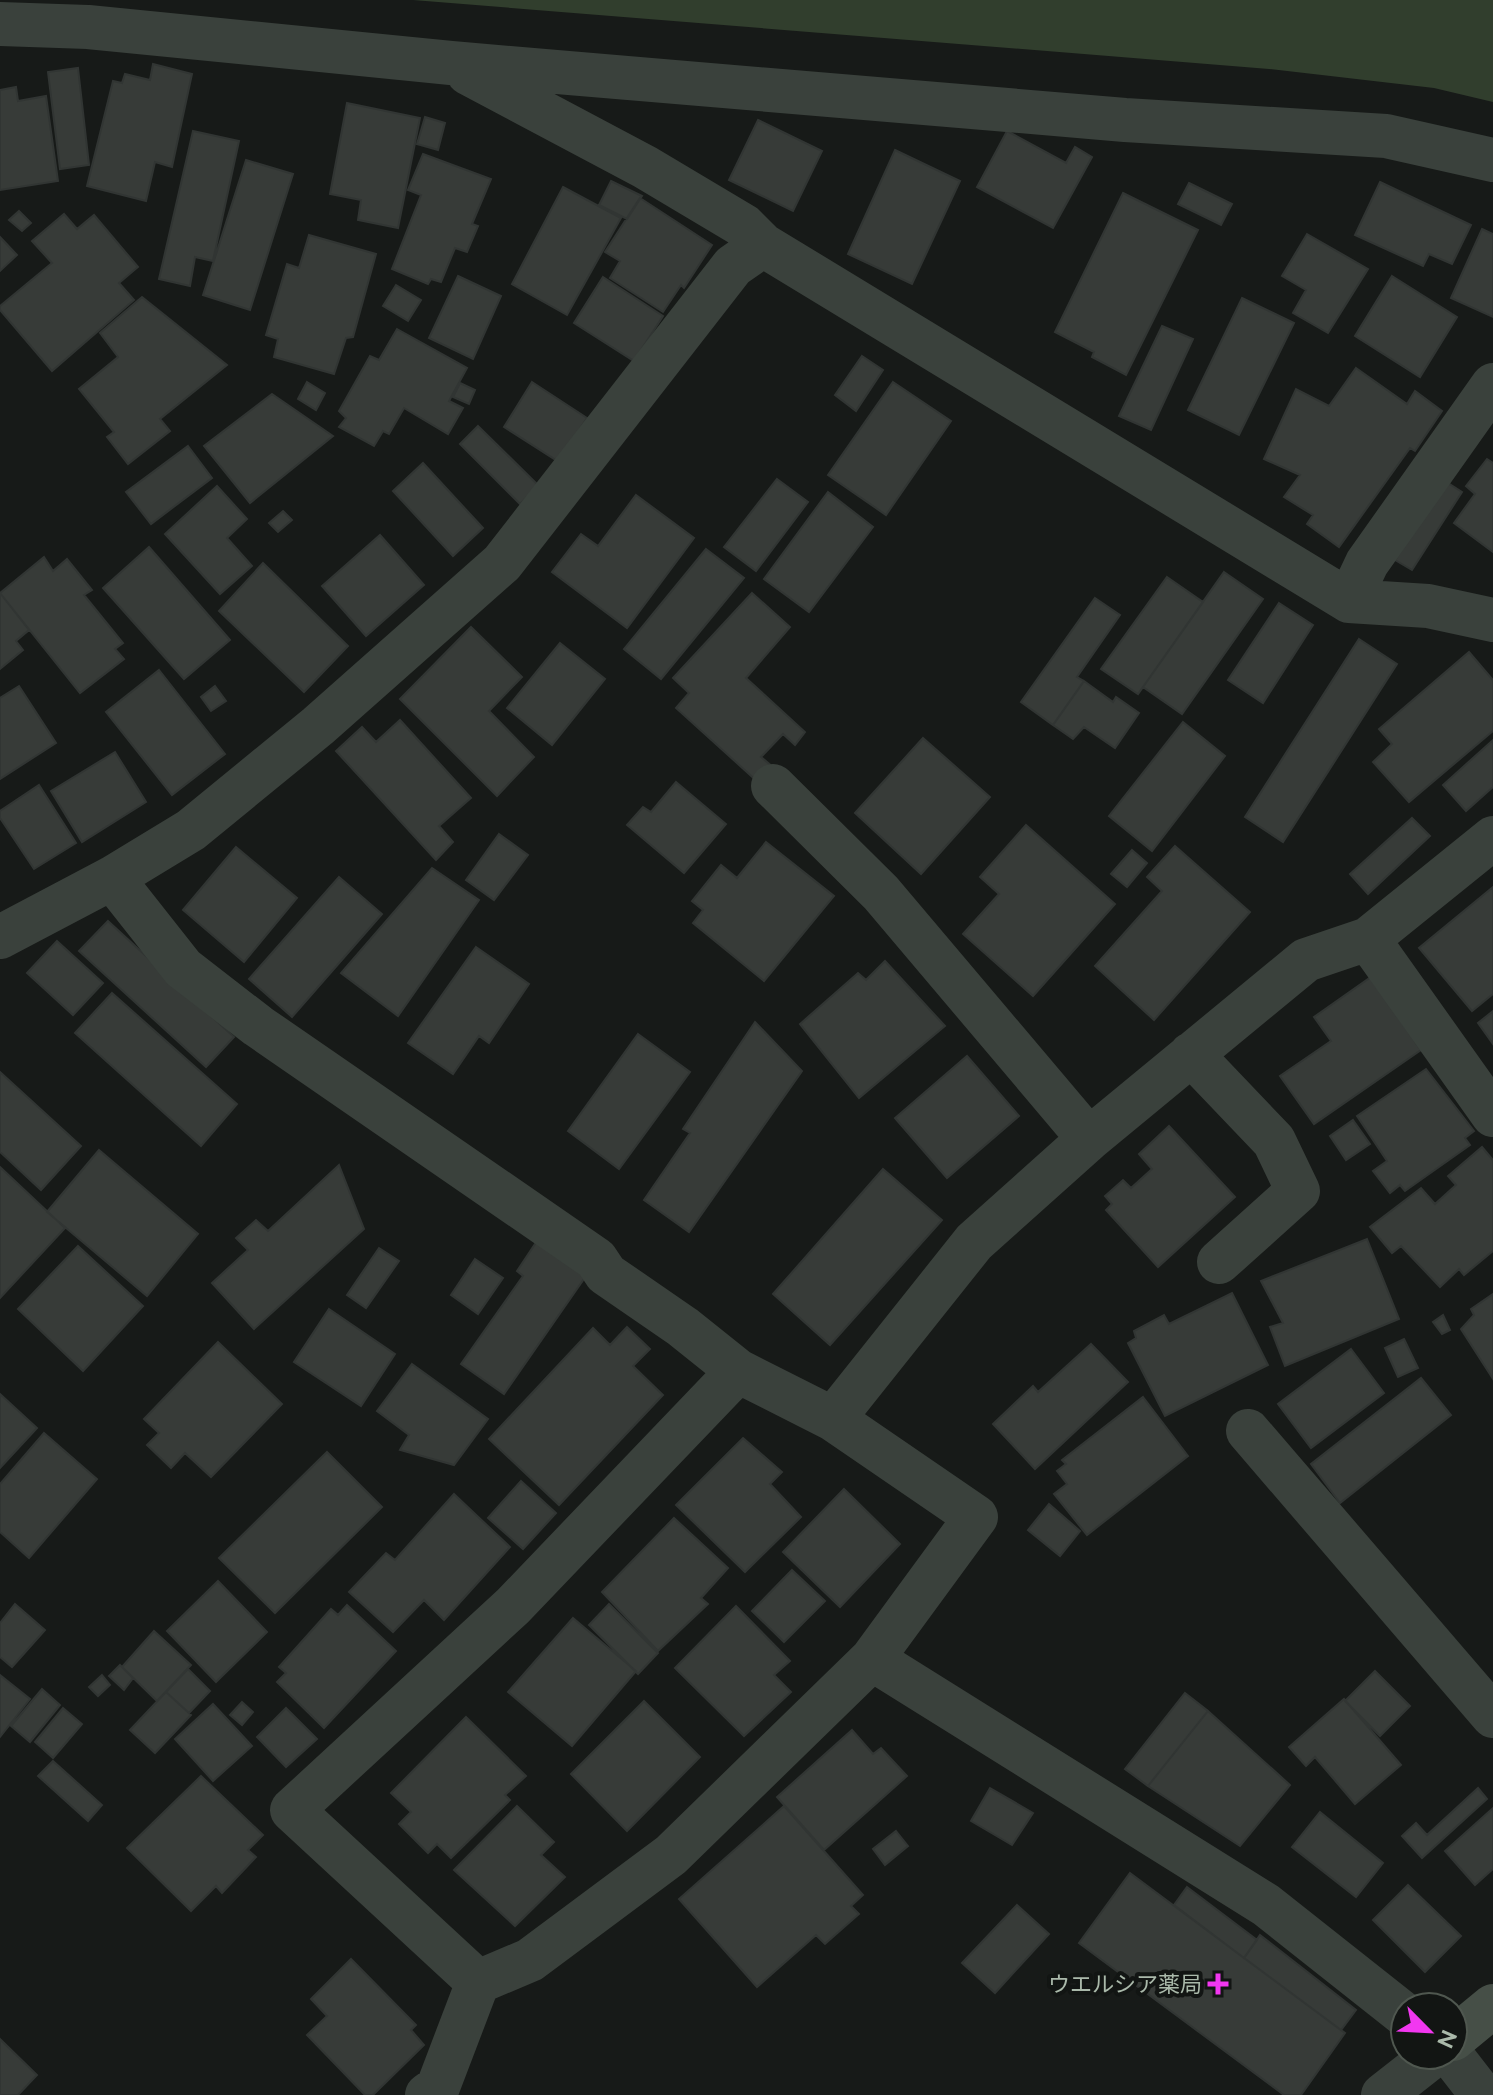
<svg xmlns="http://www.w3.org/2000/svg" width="1493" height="2095" viewBox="0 0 1493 2095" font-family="Raleway,'Noto Sans JP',sans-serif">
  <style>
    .water { fill: #313e2d }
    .building { fill: #373b38; stroke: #313533; stroke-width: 2 }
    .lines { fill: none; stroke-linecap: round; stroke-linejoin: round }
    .street { stroke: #3a413c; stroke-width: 44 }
    .secondary { stroke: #464f47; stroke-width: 44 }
    .poi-dot { fill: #f237f0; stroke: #121513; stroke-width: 3 }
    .labels { text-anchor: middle; stroke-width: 8; stroke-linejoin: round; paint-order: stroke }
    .poi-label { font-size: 22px; fill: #aab9aa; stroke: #121513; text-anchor: end }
  </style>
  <rect width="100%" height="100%" fill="#171a18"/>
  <path class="water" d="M413 0H1493V102L1434 88 1269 69Z"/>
  <path class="building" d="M153 64 192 74 172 167 155 162 146 201 87 186 113 81 122 83 125 74 150 80Z
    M78 68 89 165 60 169 48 72Z
    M16 87 18 101 46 96 58 181 0 190V90Z
    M347 103 420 118 398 228 358 220 361 200 330 194Z
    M425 117 445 123 438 150 417 144Z
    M758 120 822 151 793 211 729 180Z
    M193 131 239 141 213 261 195 257 190 286 159 279Z
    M1007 131 1066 163 1075 147 1092 157 1053 228 977 187Z
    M895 150 960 181 912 284 848 254Z
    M423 154 491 179 472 224 478 226 467 252 455 248 441 282 431 279 428 284 392 269 421 195 408 190Z
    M246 160 293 174 250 310 203 295Z
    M611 181 642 196 627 219 599 205Z
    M1380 182 1471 225 1452 264 1429 254 1423 266 1355 235Z
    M1189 183 1232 204 1221 225 1178 204Z
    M563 187 621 218 567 315 512 284Z
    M1123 193 1198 230 1126 375 1092 357 1094 352 1055 332Z
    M640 198 712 245 684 288 681 285 663 312 610 278 620 261 605 252Z
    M19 211 31 223 22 231 9 220Z
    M64 214 77 229 94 215 138 267 119 283 134 300 52 371 0 310V306L52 263 32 241Z
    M1482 229 1493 234V317L1451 298Z
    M1307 234 1368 269 1328 333 1293 313 1306 290 1282 276Z
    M309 235 376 254 353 337 346 338 334 374 274 357 278 339 266 335 287 264 299 268Z
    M0 237 17 255 0 271Z
    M458 276 501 296 473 359 429 338Z
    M1392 276 1457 317 1420 377 1355 336Z
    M603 277 663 316 634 361 574 323Z
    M396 285 421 300 408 321 383 306Z
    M142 297 227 365 160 419 170 431 128 464 107 437 114 432 79 389 118 357 100 333Z
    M1242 298 1294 323 1239 435 1188 410Z
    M1162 326 1193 339 1151 430 1119 416Z
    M397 329 467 368 449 401 463 408 448 434 404 408 389 434 383 431 374 446 339 427 346 418 339 411 370 356 379 360Z
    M862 356 883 370 856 411 835 395Z
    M1356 368 1407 404 1415 391 1442 411 1415 451 1410 448 1339 547 1307 524 1313 515 1284 497 1300 475 1264 459 1296 389 1329 406Z
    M307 382 325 393 316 410 298 399Z
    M532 382 587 418 559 462 504 427Z
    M893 382 951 421 886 515 828 475Z
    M460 383 475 390 469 404 453 397Z
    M272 394 333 436 250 503 204 446Z
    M478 426 539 486 520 504 460 444Z
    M188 446 212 478 151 524 126 492Z
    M1487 459 1493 463V552L1454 523 1475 494 1466 486Z
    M423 463 483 528 453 556 393 491Z
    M777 479 808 502 756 571 724 547Z
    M1445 481 1462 492 1412 570 1395 560Z
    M217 486 247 519 227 538 252 566 220 594 165 534Z
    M828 492 873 527 809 612 764 579Z
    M636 495 694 538 627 628 552 572 581 534 598 546Z
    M283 511 292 520 278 532 269 523Z
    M380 535 424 585 366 636 322 586Z
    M149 547 230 640 184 679 103 588Z
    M706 549 744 578 661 679 624 649Z
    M44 557 53 571 67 559 92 590 84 595 123 643 115 649 124 659 80 693 0 593Z
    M263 563 348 646 304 692 219 611Z
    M1224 572 1263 599 1182 714 1143 687Z
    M1167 577 1203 602 1138 694 1101 669Z
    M0 593 29 630 16 641 23 650 0 669Z
    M752 593 790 627 746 678 805 732 795 745 783 734 761 757 773 767 759 783 676 708 689 693 673 678Z
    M1095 598 1120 615 1077 677 1084 681 1053 725 1021 702Z
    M1279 603 1313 625 1263 703 1228 680Z
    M471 627 522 677 489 711 534 757 497 796 400 699Z
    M1359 639 1397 664 1283 842 1245 817Z
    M560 643 605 679 552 745 507 708Z
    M1469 652 1493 680V731L1409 802 1373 762 1392 744 1379 729Z
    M159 670 225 754 172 795 106 712Z
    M1084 681 1113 702 1116 697 1139 713 1115 748 1084 727 1073 739 1053 725Z
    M19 686 56 743 0 779V698Z
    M215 686 226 701 211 711 201 697Z
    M400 720 471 798 439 826 453 842 436 860 336 751 362 727 376 742Z
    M1183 722 1225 756 1152 851 1109 816Z
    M923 738 990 797 921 874 855 813Z
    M1493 740V787L1466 811 1443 785Z
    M115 752 146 802 82 842 51 791Z
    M676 782 726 824 684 873 627 825 643 807 651 812Z
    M39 785 76 843 34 869 0 818V811Z
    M1412 818 1430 836 1368 894 1350 874Z
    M1026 825 1115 904 1033 996 963 934 999 894 980 877Z
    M499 834 528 855 494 900 466 880Z
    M766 842 834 896 764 981 693 923 703 910 692 901 721 865 737 878Z
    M1175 846 1250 912 1154 1020 1095 966 1162 891 1147 877Z
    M236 847 297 898 244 962 183 910Z
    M1132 850 1147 863 1127 887 1111 874Z
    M432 868 479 900 398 1016 341 973Z
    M339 877 382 914 292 1017 249 979Z
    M1493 887V994L1472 1011 1419 948Z
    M108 921 234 1037 206 1067 79 951Z
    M57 941 103 983 73 1015 27 973Z
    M476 947 529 984 489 1043 479 1036 453 1074 408 1043Z
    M885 961 945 1026 859 1098 800 1024 858 973 866 980Z
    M1371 977 1421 1050 1314 1124 1280 1076 1331 1041 1314 1017Z
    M112 993 237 1104 201 1146 75 1033Z
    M1493 1011V1044L1478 1023Z
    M755 1022 802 1071 689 1232 644 1200 690 1133 683 1129Z
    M638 1034 690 1072 619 1169 568 1131Z
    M967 1056 1019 1116 947 1178 895 1118Z
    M1426 1069 1474 1131 1465 1138 1470 1145 1405 1191 1400 1185 1390 1193 1373 1171 1387 1161 1357 1116Z
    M0 1072 81 1146 41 1190 0 1152Z
    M1353 1120 1370 1144 1346 1160 1330 1136Z
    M1169 1126 1235 1197 1158 1267 1106 1210 1112 1204 1105 1196 1123 1180 1131 1188 1152 1169 1139 1154Z
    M1482 1147 1493 1160V1251L1464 1275 1459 1269 1440 1287 1401 1246 1392 1253 1370 1227 1421 1188 1435 1204 1456 1185 1448 1176Z
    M99 1150 198 1234 147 1296 47 1212Z
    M339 1165 364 1229 254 1329 212 1283 248 1250 236 1238 256 1220 268 1231Z
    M0 1167 65 1228 0 1298Z
    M883 1169 942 1220 830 1345 773 1294Z
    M1367 1239 1399 1319 1285 1366 1270 1327 1283 1323 1261 1281Z
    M537 1241 586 1276 504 1394 461 1364 523 1276 517 1271Z
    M78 1246 143 1306 83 1371 18 1309Z
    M379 1248 399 1261 366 1308 347 1295Z
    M475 1259 503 1278 478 1314 451 1295Z
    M1232 1293 1268 1365 1165 1416 1128 1343 1136 1338 1134 1331 1164 1315 1169 1324Z
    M1493 1294V1379L1461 1329 1474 1315 1471 1309Z
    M329 1309 395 1354 361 1406 294 1362Z
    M1443 1315 1450 1330 1442 1334 1433 1322Z
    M627 1327 650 1349 633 1366 663 1395 559 1505 489 1439 593 1328 610 1345Z
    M1404 1339 1418 1368 1398 1377 1385 1348Z
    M218 1342 282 1404 211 1477 185 1453 171 1468 147 1445 159 1433 144 1419Z
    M1091 1344 1128 1382 1035 1469 993 1424 1033 1386 1038 1392Z
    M1351 1349 1384 1393 1311 1448 1278 1404Z
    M412 1364 488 1419 454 1465 400 1450 409 1435 377 1411Z
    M1421 1378 1451 1415 1340 1503 1311 1464Z
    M0 1394 37 1428 0 1468Z
    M1143 1397 1188 1456 1087 1535 1054 1494 1067 1484 1057 1471 1066 1464 1062 1460Z
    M44 1433 97 1479 29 1558 0 1532V1484Z
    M743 1438 782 1472 770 1484 801 1517 745 1572 676 1505Z
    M327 1452 382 1507 275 1613 219 1558Z
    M521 1481 556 1513 523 1549 488 1518Z
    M844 1489 900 1544 840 1607 783 1552Z
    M454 1494 510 1547 444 1620 424 1600 393 1632 349 1592 386 1553 395 1560Z
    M1049 1504 1080 1531 1060 1556 1028 1530Z
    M674 1518 728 1568 701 1598 708 1604 658 1651 602 1592Z
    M792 1570 825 1601 784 1642 752 1611Z
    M218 1581 267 1632 216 1682 167 1631Z
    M15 1604 45 1630 12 1667 0 1657V1623Z
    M609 1604 658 1653 638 1674 589 1625Z
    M347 1605 396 1651 324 1728 277 1682 286 1673 279 1667 331 1609 338 1615Z
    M736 1606 790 1661 774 1675 791 1692 744 1736 675 1668Z
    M573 1618 636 1671 572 1746 508 1692Z
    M154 1631 191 1665 157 1701 122 1667Z
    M120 1665 133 1678 124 1690 109 1676Z
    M188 1669 210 1691 189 1713 166 1692Z
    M1375 1671 1410 1706 1380 1736 1345 1701Z
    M0 1675 30 1699 0 1737Z
    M102 1675 110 1685 98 1696 89 1687Z
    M42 1689 60 1705 30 1742 11 1726Z
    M166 1692 191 1715 155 1753 130 1730Z
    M1185 1693 1208 1711 1148 1786 1125 1769Z
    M1344 1699 1401 1765 1355 1804 1315 1757 1306 1766 1289 1747Z
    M644 1701 700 1757 627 1831 571 1774Z
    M242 1702 253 1712 242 1725 230 1715Z
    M213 1704 252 1746 213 1781 175 1739Z
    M63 1708 82 1724 53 1758 35 1742Z
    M286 1708 317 1739 286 1767 257 1737Z
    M1208 1711 1290 1785 1240 1846 1148 1786Z
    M466 1717 526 1776 505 1795 510 1800 451 1858 437 1844 428 1853 399 1824 411 1812 391 1793Z
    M852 1730 873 1754 881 1748 907 1776 824 1850 777 1797Z
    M53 1761 102 1805 88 1821 38 1776Z
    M201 1776 263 1835 248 1850 256 1857 222 1893 216 1886 191 1911 127 1848Z
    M990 1788 1033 1813 1012 1845 971 1821Z
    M1478 1788 1487 1799 1422 1858 1402 1836 1416 1823 1427 1835Z
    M517 1806 554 1842 541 1855 565 1877 515 1926 454 1870Z
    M784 1806 863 1895 851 1906 859 1914 825 1944 816 1935 757 1987 679 1899Z
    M1493 1808V1869L1475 1885 1445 1851Z
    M1320 1812 1383 1863 1356 1897 1292 1847Z
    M896 1831 908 1846 885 1865 873 1849Z
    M1130 1873 1345 2033 1301 2095H1284L1079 1943Z
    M1408 1885 1461 1936 1425 1972 1373 1920Z
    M1187 1887 1257 1940 1244 1958 1174 1905Z
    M1017 1905 1049 1934 995 1993 962 1963Z
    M1260 1935 1356 2010 1341 2030 1244 1958Z
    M351 1959 416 2025 411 2030 424 2045 373 2095H365L307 2035 327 2016 311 1999Z
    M0 2039 37 2075 18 2095H0Z"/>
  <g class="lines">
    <path class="street" d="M0 24 88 27 451 63 1125 120 1386 136 1493 160
      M468 73 645 167 744 226 763 245 1349 601 1428 606 1493 620
      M1349 601 1367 563 1493 385
      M773 786 881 893 1089 1139
      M112 878 183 968 258 1026 596 1259 606 1274 683 1327 738 1371 833 1419 976 1517 872 1659 1266 1905 1405 2015
      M0 937 112 878 191 830 318 726 502 563 733 266 763 245
      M1368 939 1493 1115
      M1191 1054 1274 1141 1298 1191 1219 1262
      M833 1419 974 1242 1089 1139 1306 960 1368 939 1493 838
      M1248 1431 1493 1716
      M478 1982 292 1810 513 1606 738 1371
      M1451 2055 1482 2095
      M427 2095 438 2087 478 1982 530 1960 671 1855 872 1659
      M1383 2095 1434 2055"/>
    <path class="secondary" d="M1453 2039 1493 2006"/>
  </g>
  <path class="poi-dot" d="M1214 1972h8v8h8v8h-8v8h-8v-8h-8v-8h8z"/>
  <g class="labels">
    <g class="poi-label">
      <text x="1202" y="1992">ウエルシア薬局</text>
    </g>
  </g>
  <g transform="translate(1429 2031) rotate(114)"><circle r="38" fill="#121513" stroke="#4f574f" stroke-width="2"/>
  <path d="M0-6L14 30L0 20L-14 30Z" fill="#f237f0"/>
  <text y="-12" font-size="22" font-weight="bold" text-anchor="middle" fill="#aab9aa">N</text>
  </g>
</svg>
